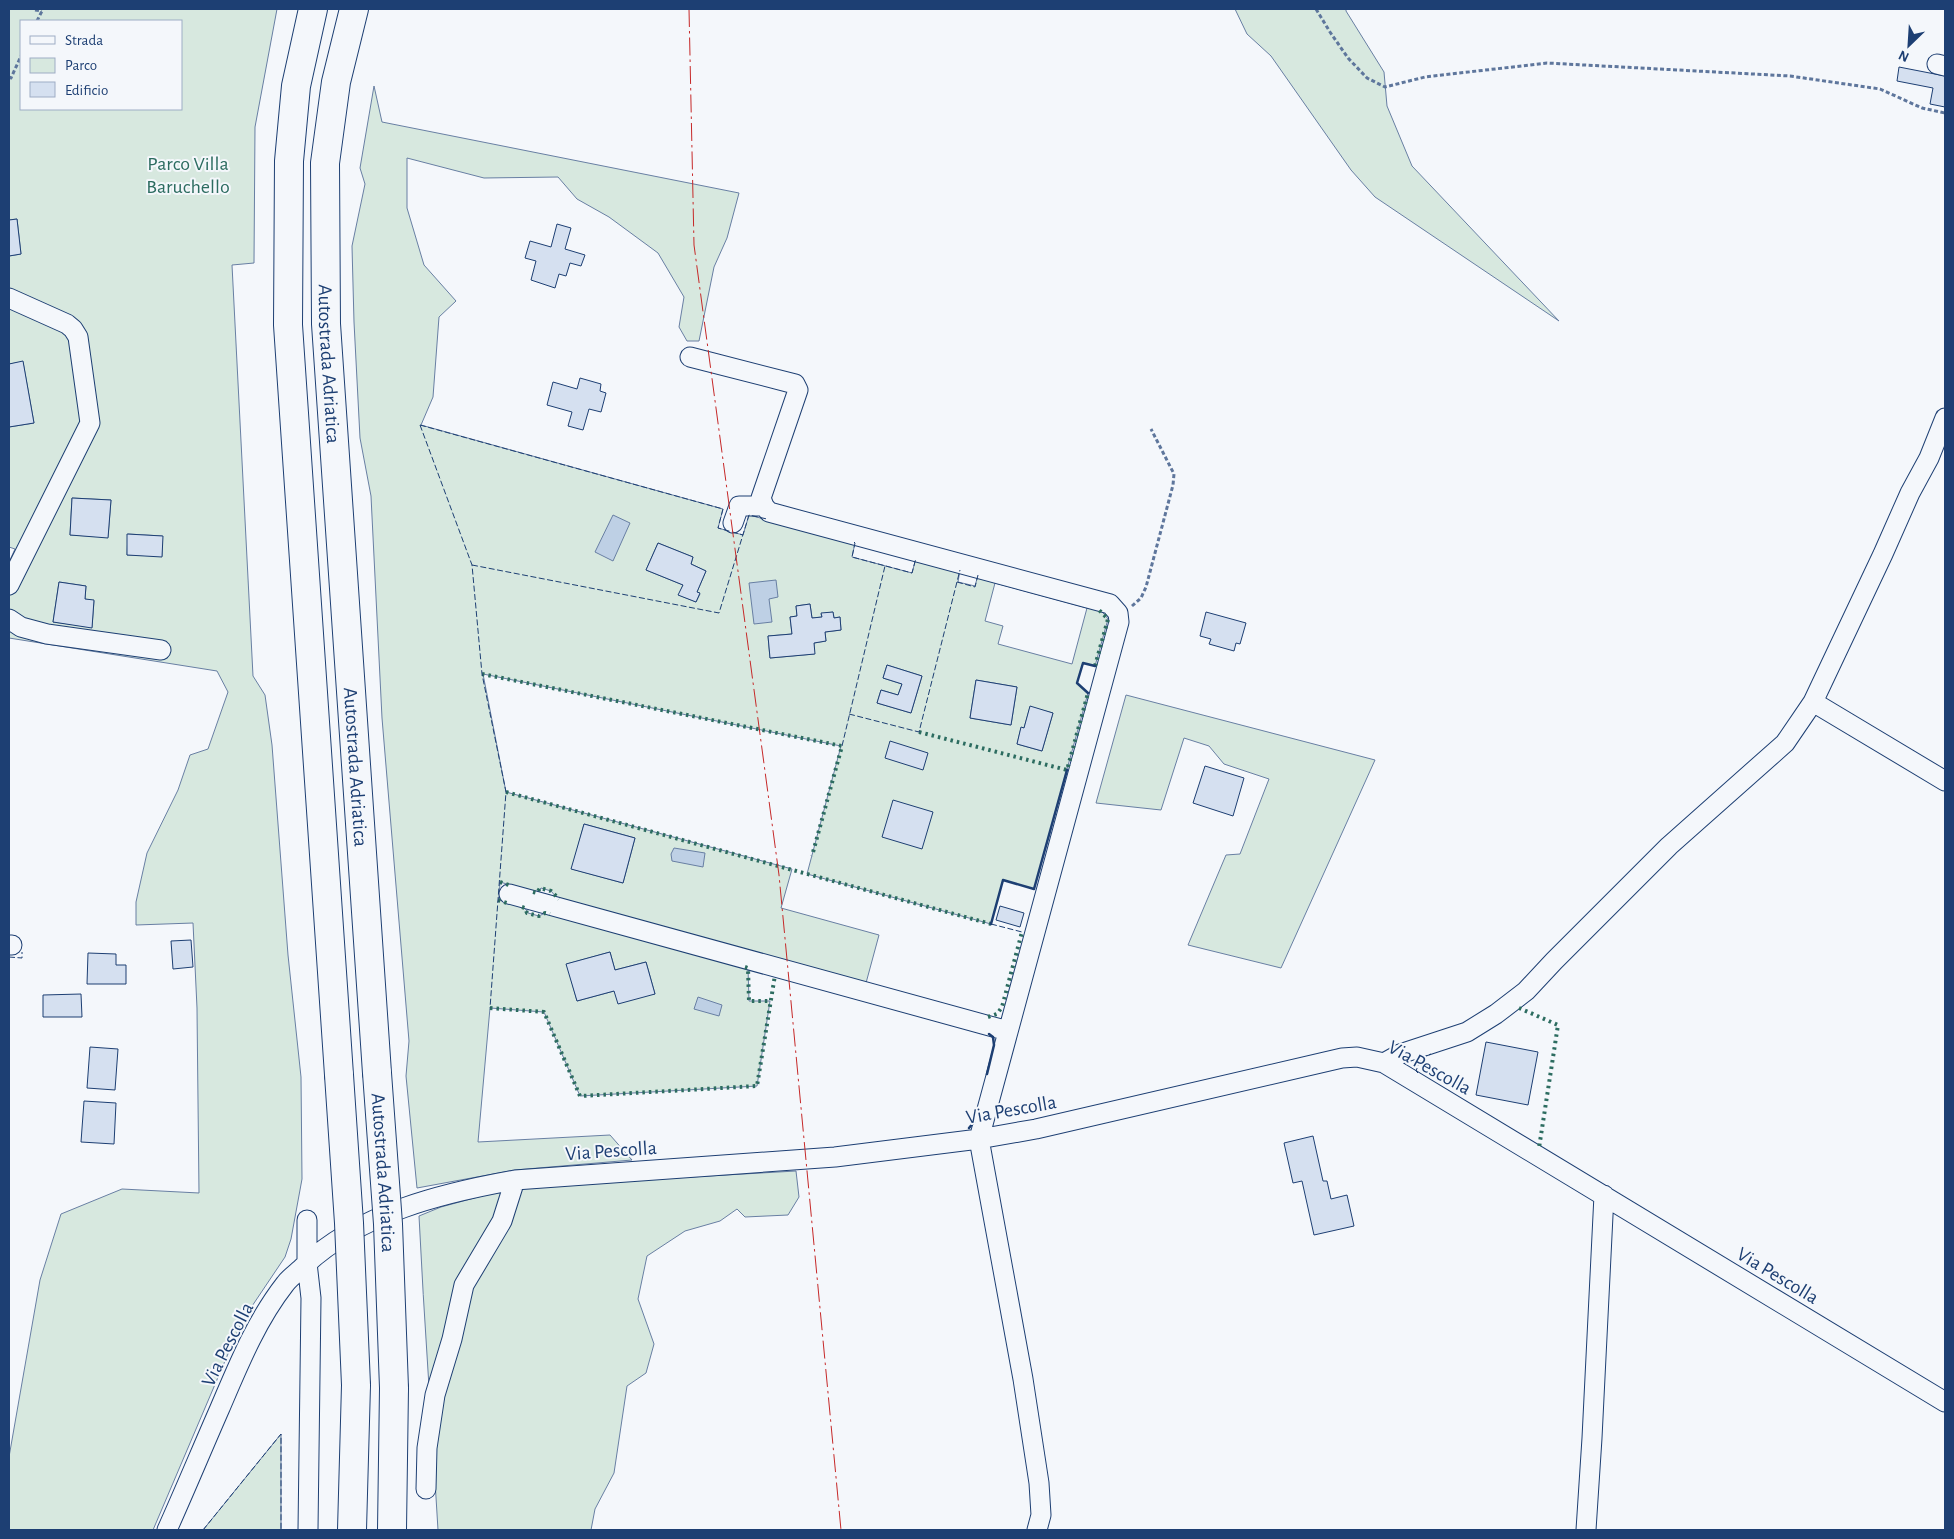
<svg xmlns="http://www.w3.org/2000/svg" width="1954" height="1539" viewBox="0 0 1954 1539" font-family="'Alegreya Sans',sans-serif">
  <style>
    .green { fill: #d7e8df; stroke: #687fa3; fill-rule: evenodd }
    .water { fill: #bed0e5; stroke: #687fa3 }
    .building { fill: #d5e0f0; stroke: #1d3f73 }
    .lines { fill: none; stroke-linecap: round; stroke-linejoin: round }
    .minor-casing { stroke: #1d3f73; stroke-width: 21 }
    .highway-casing { stroke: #1d3f73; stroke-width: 30 }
    .path { stroke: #5e769c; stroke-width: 3; stroke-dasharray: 4 2.5; stroke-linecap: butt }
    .minor { stroke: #f4f7fb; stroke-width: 19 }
    .highway { stroke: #f4f7fb; stroke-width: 28 }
    .highway-bridge-casing { stroke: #1d3f73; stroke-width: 30; stroke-linecap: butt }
    .highway-bridge { stroke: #f4f7fb; stroke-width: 28 }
    .hedge { stroke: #2c6c60; stroke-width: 4; stroke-dasharray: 2.5 4; stroke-linecap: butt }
    .fence { stroke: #1d3f73; stroke-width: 1; stroke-dasharray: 6 2.5; stroke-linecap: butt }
    .wall { stroke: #1d3f73; stroke-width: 2.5 }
    .power { stroke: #c62828; stroke-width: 1; stroke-dasharray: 18 4 2.5 4; stroke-linecap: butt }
    .labels { text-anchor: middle; stroke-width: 4; stroke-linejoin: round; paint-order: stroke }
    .park-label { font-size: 20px; fill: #2c6c60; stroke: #f4f7fb }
    .street-label { font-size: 20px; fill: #1d3f73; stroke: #f4f7fb }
  </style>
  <rect width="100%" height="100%" fill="#f4f7fb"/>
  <path class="green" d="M9 9H277L255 127 254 263 232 265 253 676 265 695 272 745 288 955 301 1077 302 1179 291 1239 285 1257 242 1321 153 1530H9V1457L40 1280 61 1214 122 1189 199 1193 197 1008 193 923 136 925V902L147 853 178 790 190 755 208 749 228 692 217 671 9 638V562L15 549 9 547V427L34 423 23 362 9 364V256L21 254 17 219 9 220ZM21 21H181V109H21ZM72 498 111 500 108 537 70 535ZM128 534 162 536V556L127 555ZM59 582 86 586 85 599 94 601 92 627 53 622Z
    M1235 9H1346V11L1384 72 1387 106 1412 166 1559 321 1375 197 1351 170 1271 56 1247 34Z
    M374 86 382 122 739 193 727 238 714 267 699 341H687L679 327 684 297 658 253 609 217 577 199 558 177 484 178 407 158V208L424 265 456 301 439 317 433 397 421 425 723 509 718 528 743 535 749 515 855 543 852 557 912 573 916 558 960 570 958 582 975 586 978 575 1100 609 1108 619 1095 666 1083 663 1077 683 1088 693 1034 889 1003 880 991 924 807 874 841 746 483 674 506 792 792 869 781 908 879 935 866 983 557 898 551 891 541 888 537 893 500 882 499 900 525 908 528 913 539 916 545 913 748 968 749 1001H770L757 1086 580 1096 544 1012 490 1008 478 1142 610 1135 632 1160 515 1170 417 1188 406 1076 409 1041 382 718 371 496 360 438 354 322 352 246 365 184 360 168ZM658 543 693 557 691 564 706 571 697 592 700 594 696 602 679 595 683 585 646 570ZM995 583 1087 608 1072 664 998 644 1003 626 985 621ZM810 604 812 618 822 617 821 614 833 612 834 618 840 617 841 630 825 632 826 641 814 643V654L770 658 768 636 792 634 790 617 797 616 796 606ZM887 665 922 676 911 713 877 703 881 690 898 695 902 684 883 678ZM976 680 1017 687 1011 725 970 718ZM1030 707 1053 713 1042 751 1017 744 1021 728H1024ZM584 824 635 838 623 883 572 869ZM610 952 615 970 646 962 655 994 614 991 577 1001 567 964Z
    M1126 695 1375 760 1281 968 1188 945 1226 855 1240 854 1269 779 1224 764 1209 746 1184 738 1161 810 1096 803Z
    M796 1171 799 1197 788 1215 745 1217 737 1209 720 1221 685 1231 647 1256 638 1299 654 1344 646 1373 627 1386 614 1473 595 1509 591 1530H438C432 1425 424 1321 419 1216L441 1207 489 1194 533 1186Z
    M281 1434V1530H203Z"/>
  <path class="water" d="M613 515 630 523 613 561 595 552Z
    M776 580 778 597 769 599 772 622 754 624 749 583Z
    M674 848 705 853 703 867 672 861 671 854Z
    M698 997 722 1005 719 1016 694 1009Z"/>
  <path class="building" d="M1899 67 1945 76V107L1930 104 1933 88 1897 81Z
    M17 219 21 254 9 256V220Z
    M557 224 571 228 565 249 585 255 581 266 570 263 566 276 559 274 555 288 531 280 536 261 525 258 530 241 551 247Z
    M23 361 34 423 9 427V364Z
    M580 378 601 384 600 391 606 393 601 412 589 409 583 430 568 426 572 412 547 405 553 382 577 389Z
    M72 498 111 500 108 538 70 535Z
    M127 534 163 536 162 557 127 555Z
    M658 543 693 557 691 564 706 571 697 592 700 593 696 602 678 595 683 585 646 570Z
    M59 582 86 586 85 599 94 600 92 628 53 622Z
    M810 604 812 618 822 617 821 613 833 612 834 618 840 617 841 630 825 632 826 641 814 643 815 654 770 658 768 636 792 634 790 617 797 616 796 606Z
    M1206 612 1246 623 1240 644 1236 643 1234 651 1209 644 1211 639 1200 636Z
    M887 665 922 676 911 713 877 703 881 690 898 695 902 684 883 678Z
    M976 680 1017 687 1011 725 970 718Z
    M1030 706 1053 713 1042 751 1017 744 1021 727 1024 728Z
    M890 741 928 753 923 770 885 758Z
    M1205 766 1244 778 1233 816 1193 803Z
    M893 800 933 812 922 849 882 837Z
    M584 824 635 838 623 883 571 869Z
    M1000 906 1024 913 1020 927 996 920Z
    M191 940 193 967 173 969 171 941Z
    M610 952 615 970 646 962 655 994 618 1004 614 991 577 1001 566 964Z
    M88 953 116 954V965H126V984H87Z
    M81 994 82 1017H43V995Z
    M1486 1042 1538 1052 1528 1105 1476 1095Z
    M90 1047 118 1049 115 1090 87 1088Z
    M84 1101 116 1103 114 1144 81 1142Z
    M1313 1136 1323 1181H1327L1331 1199 1347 1195 1354 1226 1314 1235 1302 1181 1293 1183 1284 1143Z"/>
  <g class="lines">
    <g class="minor-casing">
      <path id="minor" d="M1937 64 1945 66
        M9 298 67 324 73 329 78 337 90 423 9 585
        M690 357 795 384 798 390 761 498 764 506 769 512 1110 604 1118 613 1119 622 979 1139 1023 1379 1039 1483 1041 1515 1037 1530
        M733 523 739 506H764
        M9 619 21 627 47 634 161 650
        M1813 702 1945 781
        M509 894 1008 1031
        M9 945H12
        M1384 1063 1400 1054 1467 1032 1496 1014 1526 991 1554 961 1669 846 1785 743 1813 702 1883 554 1910 493 1929 458 1945 418
        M307 1220V1263L311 1298 308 1530
        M426 1489 427 1448 435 1395 452 1339 464 1285 502 1221 515 1180
        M167 1530C185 1490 202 1449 220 1408 238 1366 256 1321 285 1284 290 1277 298 1272 304 1266 360 1213 442 1193 515 1180L835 1157 979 1139 1036 1129 1342 1058 1357 1057 1384 1063 1945 1402
        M1586 1530 1592 1438 1604 1195"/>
    </g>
    <g class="highway-casing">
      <g id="highway">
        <path d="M313 9 296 86 289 161 288 325 339 1075"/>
        <path id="s1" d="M354 9 336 82 325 163 326 324 377 1073"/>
        <path d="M352 1530 356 1385"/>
        <path d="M392 1530 394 1388"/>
      </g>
    </g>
    <path class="path" d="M1316 9 1330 32 1348 58 1367 78 1385 87 1425 77 1547 63 1790 76 1880 89 1922 108 1945 113
      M35 10 42 11
      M37 21 43 9
      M9 77 11 78 21 56
      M1132 606 1141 598 1146 587 1173 485 1174 474 1151 429"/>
    <use href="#minor" class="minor"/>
    <use href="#highway" class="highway"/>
    <g class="highway-bridge-casing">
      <g id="highway-bridge">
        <path id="s2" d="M377 1073 388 1224 394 1388"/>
        <path d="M339 1075 349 1223 356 1385"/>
      </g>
    </g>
    <use href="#highway-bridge" class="highway-bridge"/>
    <path class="hedge" d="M1095 666 1108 619 1098 609
      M482 674 842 746 812 856
      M919 732 1067 770 1088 693
      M506 792 991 924
      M500 882 512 886
      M533 892 537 893 540 888 551 891 559 899
      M498 900 510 904
      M522 907 525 908 527 913 539 916 545 913 550 914
      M745 967 748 968 749 1001H770
      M490 1008 544 1012 580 1096 757 1086 775 975
      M1519 1008 1558 1025 1539 1148
      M988 1017 997 1014 1002 1007 1022 932"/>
    <path class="fence" d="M420 425 472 565 482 674 506 792 490 1008
      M420 425 723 509 718 528 743 535
      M854 542 855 543 852 557 912 573 916 558
      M472 565 719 613 749 515 767 519
      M957 582 975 587 978 575
      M849 714 919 732 960 570
      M842 746 885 566
      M991 924 1022 932
      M9 957 22 958V952
      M1418 1073 1416 1071 1421 1058 1431 1054
      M203 1530 281 1434V1530"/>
    <path class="wall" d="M1088 693 1077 683 1083 663 1095 666
      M991 924 1003 880 1034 889 1067 770
      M987 1074 994 1045 993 1037 989 1034
      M969 1128 974 1122"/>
    <path class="power" d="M689 9 694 245 779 875 841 1530"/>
  </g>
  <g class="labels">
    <g class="park-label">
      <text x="188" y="170">Parco Villa<tspan x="188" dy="23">Baruchello</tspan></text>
    </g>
    <g class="street-label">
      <text dy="7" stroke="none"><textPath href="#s1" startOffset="358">Autostrada Adriatica</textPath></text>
      <text dy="7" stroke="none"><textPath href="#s1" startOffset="762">Autostrada Adriatica</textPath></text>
      <text transform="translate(1430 1067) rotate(29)" y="7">Via Pescolla</text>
      <text transform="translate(1011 1109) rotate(-10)" y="7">Via Pescolla</text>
      <text transform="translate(611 1150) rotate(-4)" y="7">Via Pescolla</text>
      <text dy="7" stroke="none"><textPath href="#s2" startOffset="100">Autostrada Adriatica</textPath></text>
      <text transform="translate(1778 1275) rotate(31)" y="7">Via Pescolla</text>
      <text transform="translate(227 1344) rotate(-63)" y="7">Via Pescolla</text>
    </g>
  </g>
  <rect width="1954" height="1539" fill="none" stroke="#1d3f73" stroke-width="20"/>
  <rect x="20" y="20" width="162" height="90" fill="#f4f7fb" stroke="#9eadc5"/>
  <rect x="30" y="36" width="25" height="8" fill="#f4f7fb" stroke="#9eadc5"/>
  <text x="65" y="45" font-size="15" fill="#1d3f73">Strada</text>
  <rect x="30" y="58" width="25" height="15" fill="#d7e8df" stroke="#9eadc5"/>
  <text x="65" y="70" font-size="15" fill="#1d3f73">Parco</text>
  <rect x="30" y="82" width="25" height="15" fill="#d5e0f0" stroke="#9eadc5"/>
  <text x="65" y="95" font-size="15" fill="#1d3f73">Edificio</text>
  <g transform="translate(1909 45) rotate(205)" stroke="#f4f7fb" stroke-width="4" paint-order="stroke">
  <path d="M0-4L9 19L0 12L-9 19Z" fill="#1d3f73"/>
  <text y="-8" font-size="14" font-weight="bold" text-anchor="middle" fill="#1d3f73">N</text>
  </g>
</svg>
